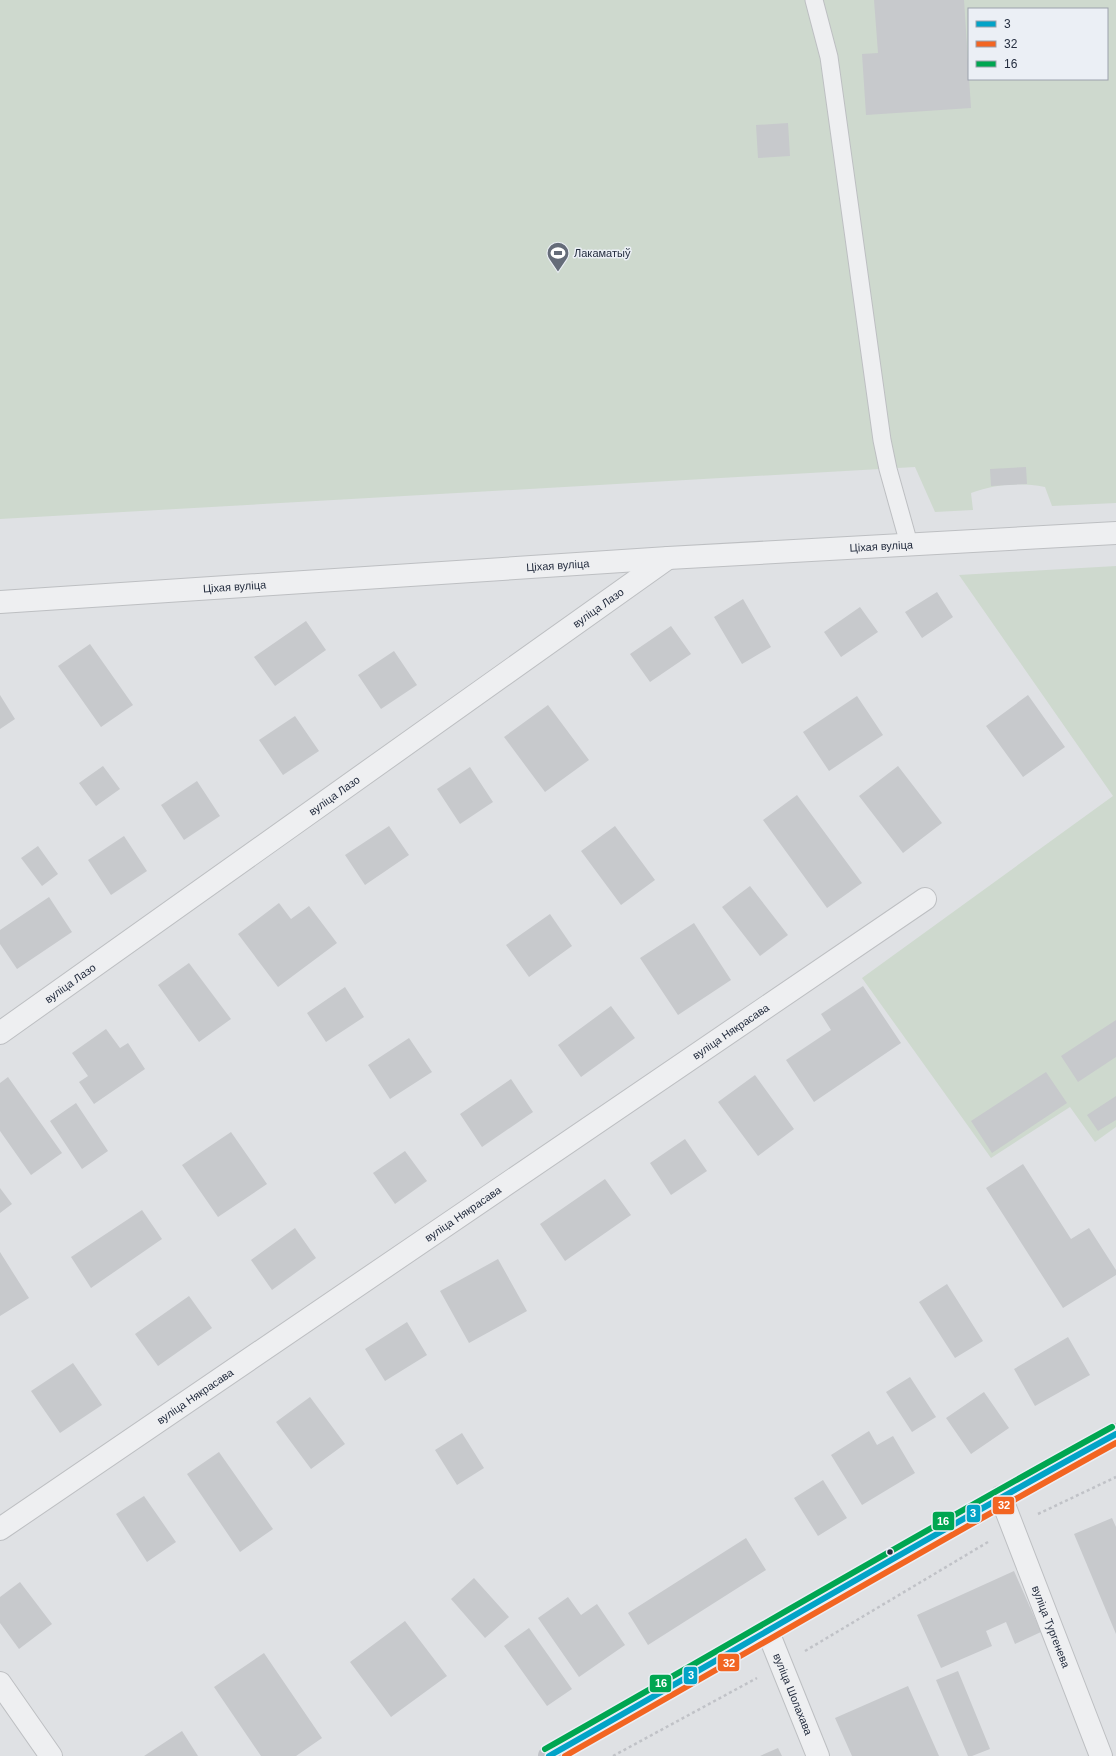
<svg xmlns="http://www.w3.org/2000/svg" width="1116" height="1756" viewBox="0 0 1116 1756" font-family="Arial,sans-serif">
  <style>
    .green { fill: #ced9ce; fill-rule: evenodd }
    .building { fill: #c7c9cc }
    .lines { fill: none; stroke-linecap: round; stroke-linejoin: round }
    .lane-casing { stroke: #bdbfc2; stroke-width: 19 }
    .street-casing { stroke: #bdbfc2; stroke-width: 24 }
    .path { stroke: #c0c2c7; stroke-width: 2.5; stroke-dasharray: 3 3; stroke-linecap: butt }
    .lane { stroke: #eeeff1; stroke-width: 17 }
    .street { stroke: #eeeff1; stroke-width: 22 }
    .secondary { stroke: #c0c2c8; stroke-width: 22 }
    .bus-1-casing { stroke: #ebeff5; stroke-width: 9 }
    .bus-2-casing { stroke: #ebeff5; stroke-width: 9 }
    .bus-3-casing { stroke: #ebeff5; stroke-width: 9 }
    .bus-1 { stroke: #02a3c7; stroke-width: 6 }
    .bus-2 { stroke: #f26522; stroke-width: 6 }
    .bus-3 { stroke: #00a651; stroke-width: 6 }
    .bus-dot { fill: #242d3f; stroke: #ebeff5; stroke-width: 1.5 }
    .labels { text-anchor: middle; stroke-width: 3; stroke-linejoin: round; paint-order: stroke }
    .poi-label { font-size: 11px; fill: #242d3f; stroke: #ebeff5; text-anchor: start }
    .street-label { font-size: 11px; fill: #242d3f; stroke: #ebeff5 }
    .line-badge { stroke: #ebeff5; stroke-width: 1.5 }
    .badge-label { font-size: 11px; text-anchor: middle; font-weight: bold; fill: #fff }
  </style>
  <rect width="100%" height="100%" fill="#dfe1e4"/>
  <path class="green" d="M0 0H1116V503L1052 506 1045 487C1020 482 996 484 971 493L973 510 935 512 915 467 0 519ZM969 9H1107V79H969Z
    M1116 566V1127L1095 1142 1070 1107 991 1158 862 978 1113 796 959 575Z"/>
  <path class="building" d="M874 0H964L971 108 866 115 862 54 878 53Z
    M788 123 790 156 758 158 756 125Z
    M1026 467 1027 484 991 486 990 469Z
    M937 592 953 617 922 638 905 612Z
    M743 599 771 647 742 664 714 617Z
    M860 607 878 632 841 657 824 632Z
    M306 621 326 650 275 686 254 657Z
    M671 626 691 654 650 682 630 654Z
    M90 644 133 705 101 727 58 666Z
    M394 651 417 685 381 709 358 675Z
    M0 695 15 719 0 729Z
    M1028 695 1065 747 1023 777 986 726Z
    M857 696 883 735 829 771 803 732Z
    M548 705 589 760 545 792 504 737Z
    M295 716 319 751 283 775 259 740Z
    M103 766 120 789 96 806 79 783Z
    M898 766 942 823 903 853 859 796Z
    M470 767 493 802 460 824 437 789Z
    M197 781 220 816 184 840 161 805Z
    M797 795 862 883 827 908 763 820Z
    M389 826 409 855 365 885 345 855Z
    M615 826 655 880 621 905 581 851Z
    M124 836 147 871 111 895 88 860Z
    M38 846 58 874 42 886 21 858Z
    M750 886 788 935 760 956 722 907Z
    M49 897 72 932 17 969 0 944V930Z
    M279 903 291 919 309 906 337 943 278 987 238 934Z
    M550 914 572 946 529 977 506 945Z
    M694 923 731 980 678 1015 640 958Z
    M189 963 231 1019 199 1042 158 985Z
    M863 986 901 1043 814 1102 786 1060 831 1030 821 1014Z
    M345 987 364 1017 326 1042 307 1013Z
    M611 1006 635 1038 581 1077 558 1045Z
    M1116 1020V1057L1078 1082 1061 1056Z
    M106 1029 120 1048 128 1043 145 1069 94 1104 79 1082 88 1076 72 1053Z
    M409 1038 432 1072 390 1099 368 1065Z
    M1046 1072 1067 1103 992 1153 971 1121Z
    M755 1075 794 1129 758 1156 718 1102Z
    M8 1077 62 1153 31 1175 0 1131V1083Z
    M511 1079 533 1112 482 1147 460 1114Z
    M1116 1096V1120L1098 1131 1087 1115Z
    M76 1103 108 1151 82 1169 50 1121Z
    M231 1132 267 1184 218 1217 182 1165Z
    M685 1139 707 1171 671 1195 650 1163Z
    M405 1151 427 1181 395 1204 373 1173Z
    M1023 1164 1071 1239 1089 1228 1116 1270V1275L1063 1308 986 1188Z
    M605 1179 631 1215 565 1261 540 1224Z
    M0 1188 12 1204 0 1213Z
    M142 1210 162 1239 91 1288 71 1257Z
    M295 1228 316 1258 272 1290 251 1260Z
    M0 1252 29 1298 0 1316Z
    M498 1259 527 1311 469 1343 440 1291Z
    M947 1284 983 1341 955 1358 919 1302Z
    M189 1296 212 1328 158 1366 135 1334Z
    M407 1322 427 1355 385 1381 365 1349Z
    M1068 1337 1090 1375 1035 1406 1014 1369Z
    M73 1363 102 1405 60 1433 31 1391Z
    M910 1377 936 1417 912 1432 886 1392Z
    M984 1392 1009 1428 971 1454 946 1418Z
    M310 1397 345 1444 311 1469 276 1422Z
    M869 1431 877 1445 893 1436 915 1473 862 1505 831 1455Z
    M462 1433 484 1468 457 1485 435 1450Z
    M219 1452 273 1529 240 1552 187 1474Z
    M823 1480 847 1518 818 1536 794 1498Z
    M144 1496 176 1542 147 1562 116 1514Z
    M1112 1518 1116 1527V1634L1074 1534Z
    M746 1538 766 1570 648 1645 628 1613Z
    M1014 1571 1041 1632 1015 1644 1006 1622 986 1631 992 1646 941 1668 917 1615Z
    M474 1578 509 1617 485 1638 451 1599Z
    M20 1582 52 1624 19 1649 0 1623V1597Z
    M568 1597 581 1615 597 1604 625 1645 579 1677 538 1618Z
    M405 1621 447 1676 391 1717 350 1662Z
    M529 1628 572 1689 547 1706 504 1646Z
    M264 1653 322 1738 296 1756H261L214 1687Z
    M958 1671 990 1749 972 1756H968L936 1680Z
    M908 1686 939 1756H852L835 1718Z
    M182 1731 198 1756H144Z
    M778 1748 782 1756H760Z"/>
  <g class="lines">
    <g class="lane-casing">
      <path id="lane" d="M814 0 829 57 882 440 888 469 909 544"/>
    </g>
    <g class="street-casing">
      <g id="street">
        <path id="s1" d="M0 602 668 558 1116 533"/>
        <path id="s2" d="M0 1033 668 558"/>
        <path id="s3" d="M1001 1497 1101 1756"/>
        <path id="s4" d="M0 1529 925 899"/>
        <path id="s5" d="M768 1632 818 1756"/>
        <path d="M0 1683 51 1756"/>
      </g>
    </g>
    <path class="path" d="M1038 1514 1116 1477
      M805 1651 988 1542
      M613 1756 757 1678"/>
    <use href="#lane" class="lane"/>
    <use href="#street" class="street"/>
    <path class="secondary" d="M549 1756 768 1632 1001 1497 1116 1434"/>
    <g class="bus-1-casing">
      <path id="bus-1" d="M549 1756C738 1649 925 1538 1116 1434"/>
    </g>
    <g class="bus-2-casing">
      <path id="bus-2" d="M565 1756C749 1652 931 1545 1116 1443"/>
    </g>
    <g class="bus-3-casing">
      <path id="bus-3" d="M545 1749C734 1642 922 1531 1112 1427"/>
    </g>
    <use href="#bus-1" class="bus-1"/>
    <use href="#bus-2" class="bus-2"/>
    <use href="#bus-3" class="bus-3"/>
  </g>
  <defs>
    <g id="stadium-pin" transform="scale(1.15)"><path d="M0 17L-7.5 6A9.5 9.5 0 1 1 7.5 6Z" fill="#656c79" stroke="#ebeff5"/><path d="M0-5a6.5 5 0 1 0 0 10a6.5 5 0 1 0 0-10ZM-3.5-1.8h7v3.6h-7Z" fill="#fff"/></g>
  </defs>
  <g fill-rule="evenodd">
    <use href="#stadium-pin" x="558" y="253"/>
  </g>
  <circle class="bus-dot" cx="890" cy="1552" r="3.5"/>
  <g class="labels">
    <g class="poi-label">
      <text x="574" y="257">Лакаматыў</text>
    </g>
    <g class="street-label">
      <text dy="4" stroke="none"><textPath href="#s1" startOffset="883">Ціхая вуліца</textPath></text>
      <text dy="4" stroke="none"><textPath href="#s1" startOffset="559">Ціхая вуліца</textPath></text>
      <text dy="4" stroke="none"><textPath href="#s1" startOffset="235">Ціхая вуліца</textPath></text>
      <text dy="4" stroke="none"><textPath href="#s2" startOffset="734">вуліца Лазо</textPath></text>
      <text dy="4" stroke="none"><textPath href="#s2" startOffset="410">вуліца Лазо</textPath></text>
      <text dy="4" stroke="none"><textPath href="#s2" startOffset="86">вуліца Лазо</textPath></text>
      <text dy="4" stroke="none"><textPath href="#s4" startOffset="884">вуліца Някрасава</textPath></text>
      <text dy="4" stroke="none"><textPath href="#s4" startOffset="560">вуліца Някрасава</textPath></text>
      <text dy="4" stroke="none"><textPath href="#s4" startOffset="236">вуліца Някрасава</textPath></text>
      <text dy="4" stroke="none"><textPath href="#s3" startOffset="139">вуліца Тургенева</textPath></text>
      <text dy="4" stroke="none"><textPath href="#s5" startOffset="67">вуліца Шолахава</textPath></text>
    </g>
  </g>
  <g class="line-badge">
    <rect x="992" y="1496" width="23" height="19" rx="4" fill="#f26522"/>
    <rect x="966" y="1504" width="15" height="19" rx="4" fill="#02a3c7"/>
    <rect x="932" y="1511" width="23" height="20" rx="4" fill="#00a651"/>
    <rect x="717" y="1653" width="23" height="19" rx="4" fill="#f26522"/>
    <rect x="683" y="1666" width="15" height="19" rx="4" fill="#02a3c7"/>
    <rect x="649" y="1674" width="23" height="19" rx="4" fill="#00a651"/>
  </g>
  <g class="badge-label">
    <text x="1004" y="1509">32</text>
    <text x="973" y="1517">3</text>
    <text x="943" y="1525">16</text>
    <text x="729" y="1667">32</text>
    <text x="691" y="1679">3</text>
    <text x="661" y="1687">16</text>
  </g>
  <rect x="968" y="8" width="140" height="72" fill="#ebeff5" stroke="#9ba1ac"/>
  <rect x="976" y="21" width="20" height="6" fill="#02a3c7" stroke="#9ba1ac"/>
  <text x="1004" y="28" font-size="12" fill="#242d3f">3</text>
  <rect x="976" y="41" width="20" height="6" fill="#f26522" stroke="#9ba1ac"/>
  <text x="1004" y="48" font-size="12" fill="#242d3f">32</text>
  <rect x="976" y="61" width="20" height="6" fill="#00a651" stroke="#9ba1ac"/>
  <text x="1004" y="68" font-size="12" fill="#242d3f">16</text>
</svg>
